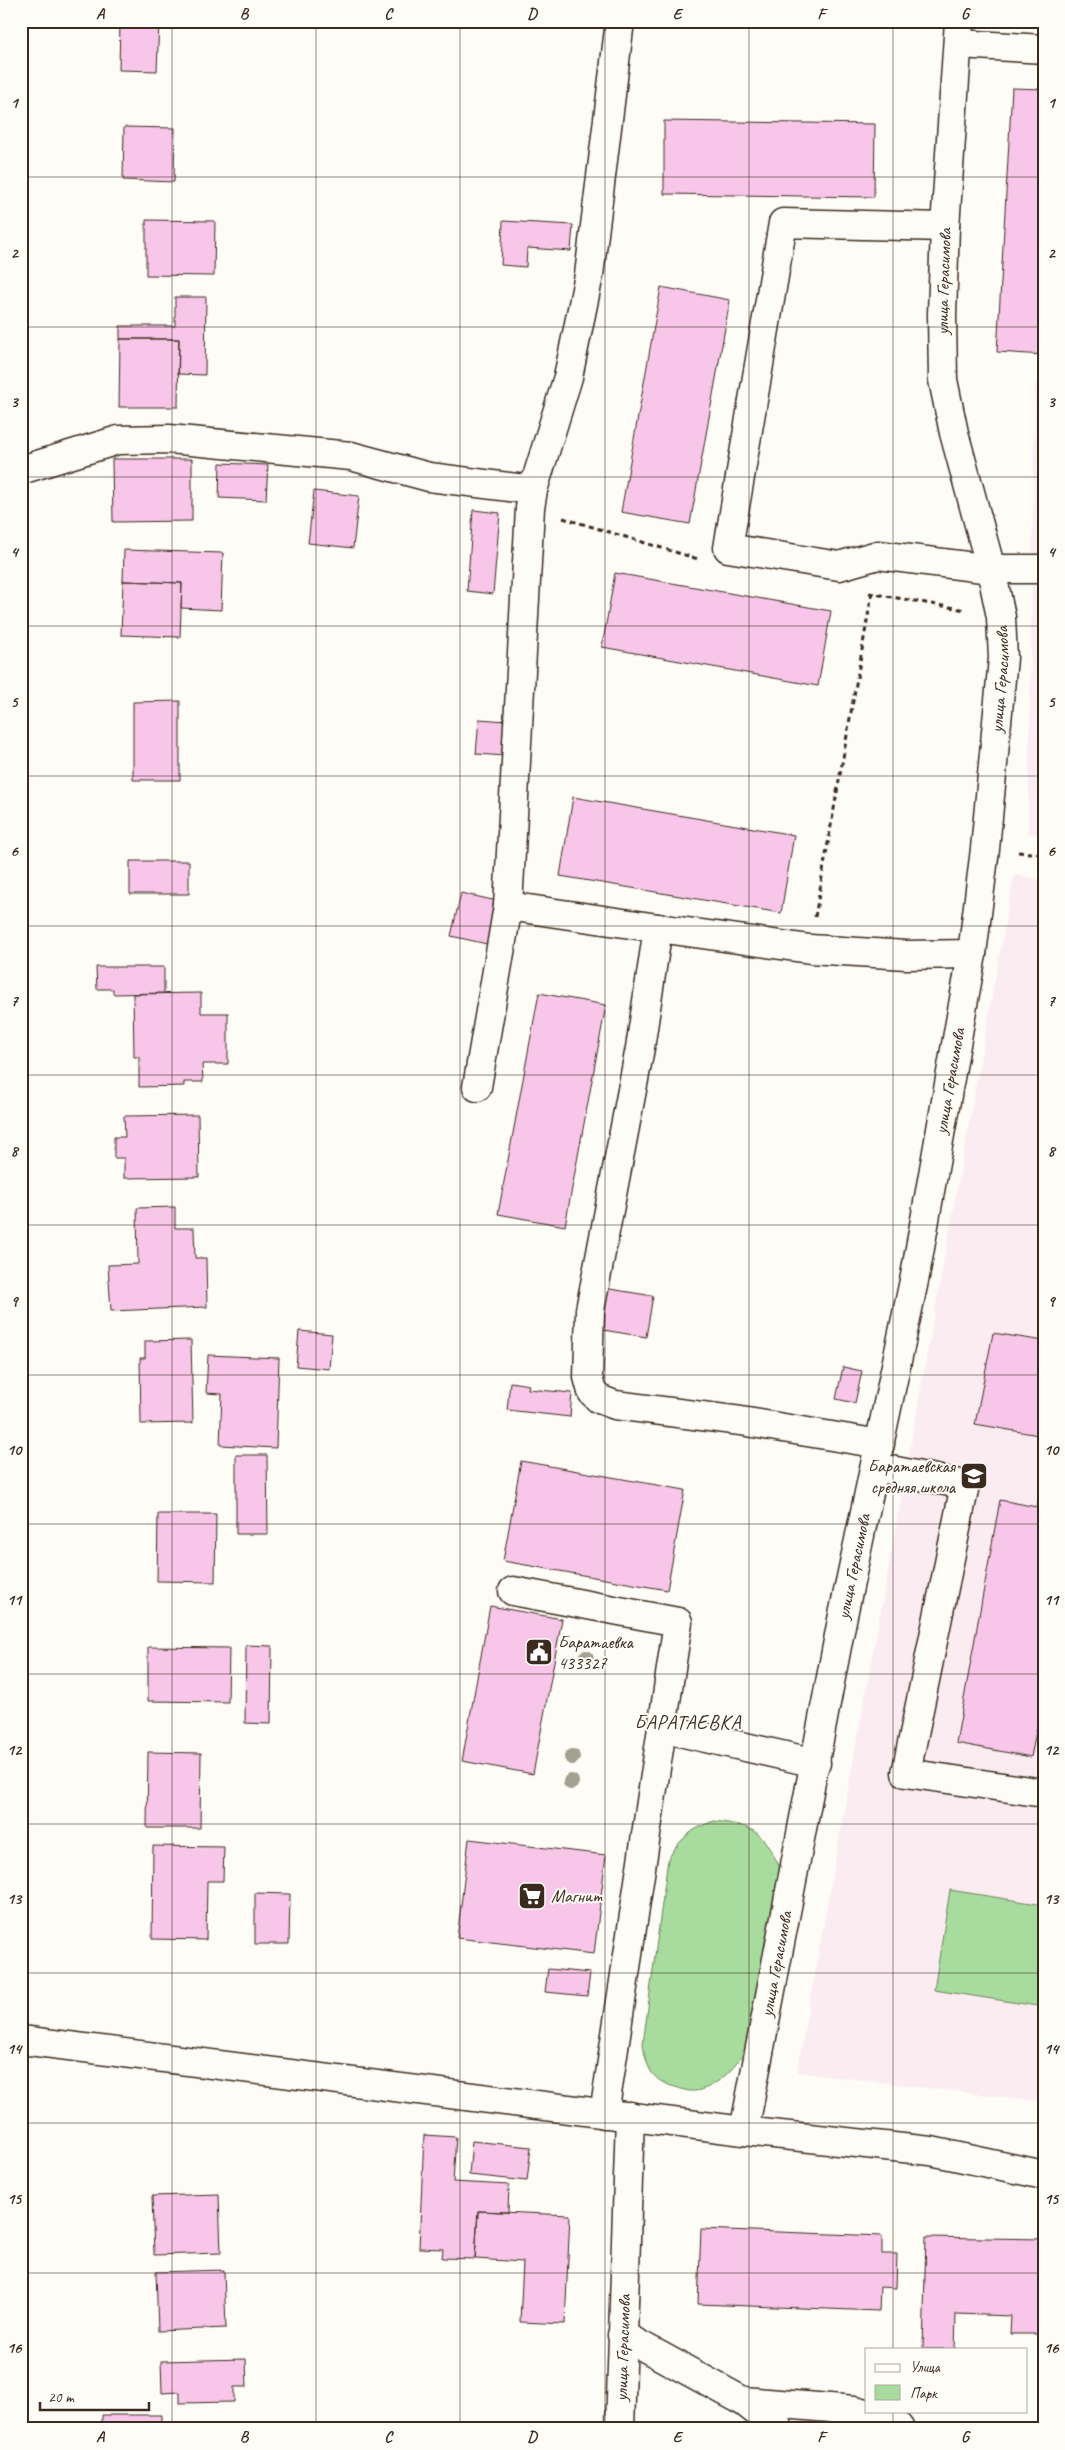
<svg xmlns="http://www.w3.org/2000/svg" width="1065" height="2450" viewBox="0 0 1065 2450" font-family="Caveat,sans-serif">
  <style>
    .built { fill: #fbecf2 }
    .green { fill: #a7dc9e; stroke: #71835e }
    .building { fill: #f7c6e8; stroke: #3b2a1e }
    .lines { fill: none; stroke-linecap: round; stroke-linejoin: round }
    .minor-casing { stroke: #3b2a1e; stroke-width: 31 }
    .path { stroke: #3b2a1e; stroke-width: 3; stroke-dasharray: 5 4; stroke-linecap: butt }
    .minor { stroke: #fdfcf7; stroke-width: 28 }
    .tree { fill: #a1a191 }
    .grid { fill: none; stroke: #3b2a1e; stroke-width: 1; stroke-opacity: 0.55 }
    .labels { text-anchor: middle; stroke-width: 4; stroke-linejoin: round; paint-order: stroke }
    .street-label { font-size: 18px; fill: #3b2a1e; stroke: #fdfcf7 }
    .poi-label { font-size: 18px; fill: #3b2a1e; stroke: #fdfcf7; text-anchor: start }
    .quarter-label { font-size: 20px; letter-spacing: 1px; fill: #3b2a1e; stroke: #fdfcf7 }
    .neatline { fill: none; stroke: #3b2a1e; stroke-width: 2 }
    .grid-label { font-size: 16px; text-anchor: middle; font-weight: bold; fill: #3b2a1e }
  </style>
  <rect width="100%" height="100%" fill="#fdfcf7"/>
  <filter id="ink" filterUnits="userSpaceOnUse"><feTurbulence type="fractalNoise" baseFrequency=".02" numOctaves="2"/><feDisplacementMap in="SourceGraphic" scale="10" xChannelSelector="R" yChannelSelector="G"/><feConvolveMatrix kernelMatrix="1 2 1 2 8 2 1 2 1" color-interpolation-filters="sRGB"/></filter>
  <g filter="url(#ink)">
    <path class="built" d="M1035 383H1044V835L1028 833Z
      M1014 875 1044 880V2102L797 2072Z"/>
    <path class="green" d="M714 1821C754 1826 762 1830 780 1868L749 2035C747 2041 746 2048 743 2054 734 2070 710 2093 690 2091 685 2091 680 2088 675 2087 651 2081 646 2066 643 2044L668 1859C680 1839 692 1828 714 1821Z
      M950 1890 1044 1905V2007L934 1990Z"/>
    <path class="building" d="M120 21H159L157 71 119 70Z
      M1012 88 1044 89V355L997 352Z
      M664 121 875 124 874 197 664 194Z
      M124 127 175 128 174 182 123 180Z
      M146 220 215 221 214 276 146 275Z
      M503 221 573 225 571 251 527 248 526 267 501 265Z
      M661 287 730 300 690 524 621 512Z
      M175 297H206L205 375 178 374 179 339H120V326H175Z
      M120 339H179L178 407H119Z
      M112 459H192V521L113 522Z
      M220 463 268 465 266 500 219 498Z
      M314 491 359 496 353 548 308 543Z
      M473 510 500 513 493 594 467 591Z
      M124 550 223 553 221 610 181 608 182 583 123 581Z
      M615 573 831 611 818 686 602 647Z
      M123 581 182 583 180 637 121 635Z
      M180 701V780H133V702Z
      M479 719 507 721 505 756 476 754Z
      M573 797 794 835 781 913 560 876Z
      M130 861H189V894H130Z
      M461 893 497 901 487 944 451 936Z
      M96 967H164V993L113 994V989H97Z
      M201 993V1013H228V1064H202L203 1082H184V1086L139 1087V1057H134L133 994Z
      M539 993 606 1005 565 1226 498 1214Z
      M198 1115 199 1177 124 1178V1158H114V1137H125L124 1116Z
      M175 1207V1228H194L195 1258H206L207 1307 111 1311 108 1265 138 1264 137 1208Z
      M604 1288 653 1296 646 1337 597 1329Z
      M299 1331 332 1334 329 1369 296 1366Z
      M993 1333 1044 1341V1436L975 1424Z
      M191 1340 193 1423 141 1424 140 1358H145V1341Z
      M208 1355 279 1358 276 1448 220 1445 222 1394 206 1393Z
      M843 1367 862 1371 855 1403 836 1399Z
      M510 1382 529 1385 528 1389 572 1393 570 1417 507 1410Z
      M236 1455H267L268 1534H236Z
      M521 1461 685 1490 667 1590 503 1561Z
      M1044 1471V1724L1038 1722 1031 1757 956 1743 1000 1500 1037 1507Z
      M158 1514H216L215 1582 157 1581Z
      M490 1606 562 1619 533 1774 462 1761Z
      M246 1645 272 1646 271 1724 245 1723Z
      M148 1647 229 1648 228 1702 148 1701Z
      M148 1752 201 1753 200 1828H147Z
      M469 1839 606 1855 594 1954 457 1938Z
      M153 1846 224 1847 223 1881H207L206 1940 152 1939Z
      M255 1893 290 1894 289 1944H255Z
      M548 1969 590 1973 587 1996 545 1992Z
      M424 2135 456 2137 453 2182 509 2185 508 2212 478 2211 475 2259 442 2258 443 2249 419 2248Z
      M472 2141 531 2147 527 2181 469 2175Z
      M219 2194 221 2253 154 2255 152 2196Z
      M478 2211 570 2215 565 2324 520 2322 523 2262 475 2259Z
      M701 2229 882 2236V2254H897L896 2288 880 2287 879 2311 698 2304Z
      M926 2237 1044 2239V2334H1010L1011 2316 956 2314 955 2349H923Z
      M224 2270 226 2328 158 2331 156 2272Z
      M246 2359 247 2387H234V2402L180 2403V2392L162 2393 161 2361Z
      M102 2415H161V2429H102Z"/>
    <g class="lines">
      <g class="minor-casing">
        <g id="minor">
          <path d="M958 44 1044 49"/>
          <path d="M945 227 783 223 728 548 839 566 878 555 991 569H1044"/>
          <path d="M21 470 118 440 169 439 351 456 429 477 533 490"/>
          <path d="M508 906 658 928 640 1048 590 1310 588 1377 592 1392 599 1399 615 1405 741 1421 880 1444"/>
          <path d="M658 928 810 949 906 955 972 954"/>
          <path d="M477 1087 508 906 530 508 533 490 568 377 589 275 620 21"/>
          <path d="M876 1467 965 1485 906 1773 1044 1793"/>
          <path d="M513 1591 678 1622 604 2114"/>
          <path d="M662 1728 816 1763"/>
          <path d="M21 2040 744 2131 931 2151 1044 2175"/>
          <path id="s1" d="M744 2131 842 1620 915 1276 972 954 985 849 1003 658 1001 617 991 569 954 433 943 380 942 314 945 227 959 21"/>
          <path d="M622 2335 743 2401 855 2410 893 2420 900 2429"/>
          <path d="M743 2401 779 2429"/>
          <path id="s2" d="M620 2429 630 2116"/>
        </g>
      </g>
      <path class="path" d="M563 518 698 559
        M869 593 966 610
        M1018 852 1044 854
        M815 917 872 593"/>
      <use href="#minor" class="minor"/>
    </g>
    <g class="tree">
      <circle cx="586" cy="1658" r="8"/>
      <circle cx="572" cy="1757" r="8"/>
      <circle cx="571" cy="1782" r="8"/>
    </g>
  </g>
  <path class="grid" d="M172 21V2429M316 21V2429M460 21V2429M605 21V2429M749 21V2429M893 21V2349M21 177H1044M21 327H1044M21 477H1044M21 626H1044M21 776H1044M21 926H1044M21 1075H1044M21 1225H1044M21 1375H1044M21 1524H1044M21 1674H1044M21 1824H1044M21 1973H1044M21 2123H1044M21 2273H1044M893 2411V2429"/>
  <defs>
    <g id="school-square" transform="scale(1.4375)"><rect x="-9" y="-9" width="18" height="18" rx="4" fill="#3b2a1e" stroke="#fdfcf7"/><path d="M0-5L7-2L0 1L-7-2ZM-4 1L0 2.5L4 1V4Q0 6-4 4Z" fill="#fff"/></g>
    <g id="civic-square" transform="scale(1.4375)"><rect x="-9" y="-9" width="18" height="18" rx="4" fill="#3b2a1e" stroke="#fdfcf7"/><path d="M-.6-6.5H3V-4.5H.6V-3L4-1V1h2V6H-6V1h2V-1L-.6-3ZM-1.2 2.5V6h2.4V2.5Z" fill="#fff"/></g>
    <g id="supermarket-square" transform="scale(1.4375)"><rect x="-9" y="-9" width="18" height="18" rx="4" fill="#3b2a1e" stroke="#fdfcf7"/><path d="M-6-5.5h2.5l.6 2H6L4.5 2H-2.5L-4.4-4H-6ZM-1.5 3.2a1.3 1.3 0 1 0 .1 0ZM3 3.2a1.3 1.3 0 1 0 .1 0Z" fill="#fff"/></g>
  </defs>
  <g fill-rule="evenodd">
    <use href="#school-square" x="974" y="1476"/>
    <use href="#civic-square" x="539" y="1652"/>
    <use href="#supermarket-square" x="532" y="1896"/>
  </g>
  <g class="labels">
    <g class="street-label">
      <text dy="6" stroke="none"><textPath href="#s1" startOffset="1880">улица Герасимова</textPath></text>
      <text dy="6" stroke="none"><textPath href="#s1" startOffset="1475">улица Герасимова</textPath></text>
      <text dy="6" stroke="none"><textPath href="#s1" startOffset="1070">улица Герасимова</textPath></text>
      <text dy="6" stroke="none"><textPath href="#s1" startOffset="575">улица Герасимова</textPath></text>
      <text dy="6" stroke="none"><textPath href="#s1" startOffset="170">улица Герасимова</textPath></text>
      <text dy="6" stroke="none"><textPath href="#s2" startOffset="81">улица Герасимова</textPath></text>
    </g>
    <g class="poi-label">
      <text x="955" y="1472" text-anchor="end">Баратаевская<tspan x="955" dy="21">средняя школа</tspan></text>
      <text x="558" y="1648">Баратаевка<tspan x="558" dy="21">433327</tspan></text>
      <text x="551" y="1902">Магнит</text>
    </g>
    <g class="quarter-label">
      <text x="688" y="1729">БАРАТАЕВКА</text>
    </g>
  </g>
  <rect width="1065" height="2450" fill="none" stroke="#fdfcf7" stroke-width="55"/>
  <rect x="865" y="2348" width="162" height="65" fill="#fdfcf7" stroke="#afa8a0"/>
  <rect x="875" y="2364" width="25" height="8" fill="#fdfcf7" stroke="#afa8a0"/>
  <text x="910" y="2372" font-size="15" fill="#3b2a1e">Улица</text>
  <rect x="875" y="2385" width="25" height="15" fill="#a7dc9e" stroke="#afa8a0"/>
  <text x="910" y="2398" font-size="15" fill="#3b2a1e">Парк</text>
  <path d="M40 2402v8h109v-8" fill="none" stroke="#3b2a1e" stroke-width="2.5"/>
  <text x="48" y="2402" font-size="15" fill="#3b2a1e" stroke="#fdfcf7" stroke-width="4" paint-order="stroke">20 m</text>
  <rect x="28" y="28" width="1010" height="2394" class="neatline"/>
  <g class="grid-label">
    <text x="100" y="19">A</text>
    <text x="244" y="19">B</text>
    <text x="388" y="19">C</text>
    <text x="532" y="19">D</text>
    <text x="677" y="19">E</text>
    <text x="821" y="19">F</text>
    <text x="965" y="19">G</text>
    <text x="14" y="108">1</text>
    <text x="1051" y="108">1</text>
    <text x="14" y="258">2</text>
    <text x="1051" y="258">2</text>
    <text x="14" y="407">3</text>
    <text x="1051" y="407">3</text>
    <text x="14" y="557">4</text>
    <text x="1051" y="557">4</text>
    <text x="14" y="707">5</text>
    <text x="1051" y="707">5</text>
    <text x="14" y="856">6</text>
    <text x="1051" y="856">6</text>
    <text x="14" y="1006">7</text>
    <text x="1051" y="1006">7</text>
    <text x="14" y="1156">8</text>
    <text x="1051" y="1156">8</text>
    <text x="14" y="1306">9</text>
    <text x="1051" y="1306">9</text>
    <text x="14" y="1455">10</text>
    <text x="1051" y="1455">10</text>
    <text x="14" y="1605">11</text>
    <text x="1051" y="1605">11</text>
    <text x="14" y="1755">12</text>
    <text x="1051" y="1755">12</text>
    <text x="14" y="1904">13</text>
    <text x="1051" y="1904">13</text>
    <text x="14" y="2054">14</text>
    <text x="1051" y="2054">14</text>
    <text x="14" y="2204">15</text>
    <text x="1051" y="2204">15</text>
    <text x="14" y="2353">16</text>
    <text x="1051" y="2353">16</text>
    <text x="100" y="2442">A</text>
    <text x="244" y="2442">B</text>
    <text x="388" y="2442">C</text>
    <text x="532" y="2442">D</text>
    <text x="677" y="2442">E</text>
    <text x="821" y="2442">F</text>
    <text x="965" y="2442">G</text>
  </g>
</svg>
